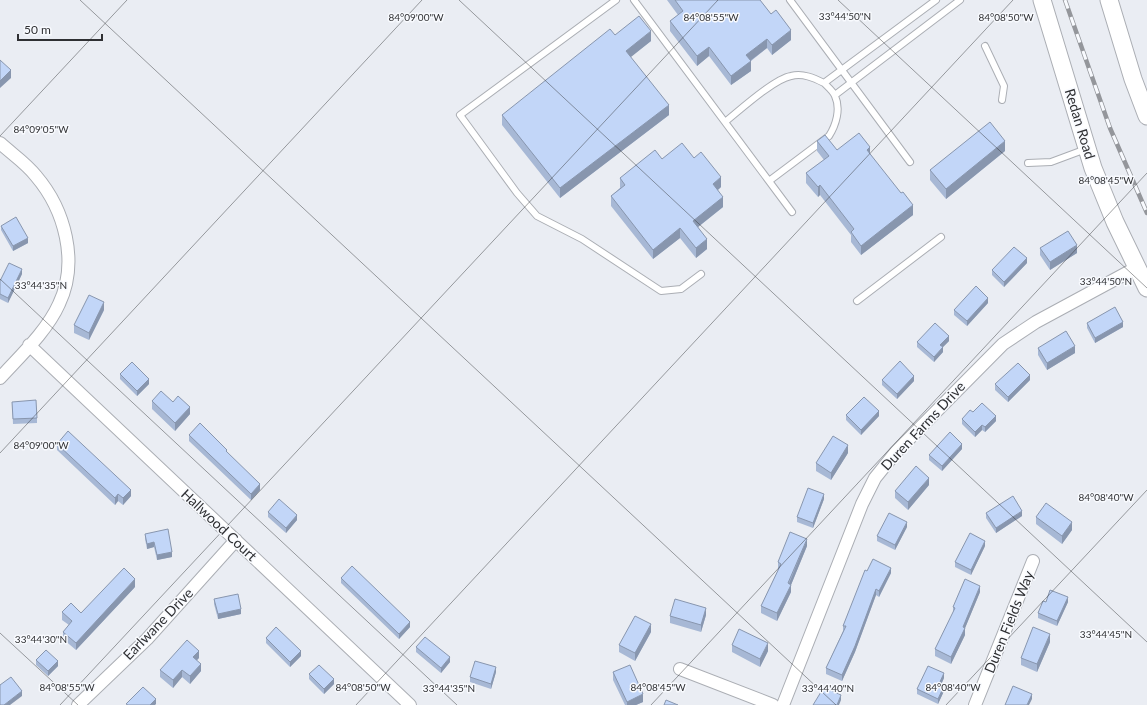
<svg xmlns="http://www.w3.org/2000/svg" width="1147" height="705" viewBox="0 0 1147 705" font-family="Lato,sans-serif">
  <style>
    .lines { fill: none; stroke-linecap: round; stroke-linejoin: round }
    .service-casing { stroke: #abaeb4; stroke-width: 8 }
    .minor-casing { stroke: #abaeb4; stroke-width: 14 }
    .secondary-casing { stroke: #abaeb4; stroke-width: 19 }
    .service { stroke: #fff; stroke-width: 6 }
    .minor { stroke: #fff; stroke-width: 12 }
    .secondary { stroke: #fff; stroke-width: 17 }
    .rail-casing { stroke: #94969b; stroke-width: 4.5 }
    .rail { stroke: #f8fafe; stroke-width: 3; stroke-dasharray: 9; stroke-linecap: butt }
    .wall { fill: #a7b8d5 }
    .shaded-wall { fill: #8896ae }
    .building { fill: #c2d6f8; stroke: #8896ae }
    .ticks { fill: none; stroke: #2f3033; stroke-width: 1; stroke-opacity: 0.45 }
    .labels { text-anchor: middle; stroke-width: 3; stroke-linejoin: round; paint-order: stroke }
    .street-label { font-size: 14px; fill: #2f3033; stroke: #f8fafe }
    .ticks-label { font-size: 10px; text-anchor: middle; fill: #2f3033; stroke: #f8fafe; stroke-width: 3; stroke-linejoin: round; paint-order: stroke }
  </style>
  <rect width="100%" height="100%" fill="#eaedf3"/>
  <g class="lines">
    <g class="service-casing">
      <path id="service" d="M616 0 460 115 517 193 537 216 582 239 661 291 681 289 701 274
        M634 0 792 212
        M790 0 910 162
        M985 46 1004 86 1002 100
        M835 95 960 0
        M725 122C740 110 774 79 791 76 803 73 814 78 824 83L936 0
        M1028 163 1051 162 1086 149
        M769 181 829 136C836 125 841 109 835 96 833 91 828 87 824 83
        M857 301 941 237"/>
    </g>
    <g class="minor-casing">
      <path id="minor" d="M0 143C12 154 26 163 36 176 65 210 79 262 59 304 47 331 20 356 0 378
        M29 345 410 705
        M680 669 773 705
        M78 705 147 639 236 540
        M783 705 862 504 875 478 896 452 1003 344 1036 322 1136 268
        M975 705 1033 561"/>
    </g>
    <g class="secondary-casing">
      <path id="secondary" d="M1042 0 1093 168 1115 222 1147 288
        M1109 0 1133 79 1147 116"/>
    </g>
    <use href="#service" class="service"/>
    <use href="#minor" class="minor"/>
    <use href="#secondary" class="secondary"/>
    <g class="rail-casing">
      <path id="rail" d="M1065 0 1110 128 1147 213"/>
    </g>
    <use href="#rail" class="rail"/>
  </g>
  <path class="wall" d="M667 0H760L791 40 772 55 767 48 751 61V71L731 85 709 56 697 66 670 31V21L678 15Z
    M615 35 651 41 630 57 669 115 560 198 502 125V115Z
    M817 141 837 150 870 154 913 215 861 255 851 242V235L820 195 818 197 806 183V173L824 160 817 151Z
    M1005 151 946 199 930 180V170Z
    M694 158 721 187 718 190 723 207 698 227 707 249 696 258 680 238 653 259 611 206V196L620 188V178L662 159Z
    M1 226 28 243 13 251 1 230Z
    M1040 248 1077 253 1050 270 1040 255Z
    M1027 263 1004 287 992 275V270Z
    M22 274 8 303 0 299V281Z
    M988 303 967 326 954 315V310Z
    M104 310 89 340 74 333V325Z
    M1087 323 1123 327 1095 343 1087 328Z
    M949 341 943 347V352L934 362 917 347V342Z
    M1038 348 1075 353 1047 370 1038 355Z
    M120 374 149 384 137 396 120 379Z
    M882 380 914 381 897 399 882 385Z
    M1030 380 1008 402 995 390V384Z
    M152 401 173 402 190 414 175 431 152 409Z
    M12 402 37 418V423L13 424Z
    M973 412 996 421 985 432 982 430 975 437 962 424V419Z
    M846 415 879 416 861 435 846 420Z
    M189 435 260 490 251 500 189 441Z
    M57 444 131 496 123 505 118 501 115 505 57 450Z
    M962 449 942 471 929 460V455Z
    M848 453 831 480 816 471V463Z
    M929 485 908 510 895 498V491Z
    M824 499 813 528 797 522V517Z
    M268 512 297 520 286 533 268 517Z
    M986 513 1022 516 996 533 986 518Z
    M1036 517 1072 530 1062 544 1036 524Z
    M907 527 895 550 877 541V536Z
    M145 534 172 557 157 560 154 547 147 549 145 539Z
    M807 546 791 585V592L777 621 761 613V606L778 570V562Z
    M985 546 971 575 955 567V562Z
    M867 571 891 573 879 597 876 595 855 652 842 681 826 674V668L843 631V626Z
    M341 578 410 627 399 639 341 583Z
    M135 587 76 650 63 639V632L69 625 62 620V612L81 613Z
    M980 592 965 628V635L951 664 935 656V649L953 614V607Z
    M214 599 241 614 218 619 214 604Z
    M1046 602H1068L1057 626 1038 618V613Z
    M706 615 701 632 670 623V616Z
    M651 632 635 661 619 652V645Z
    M266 638 301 656 290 667 266 643Z
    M1050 642 1037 672 1021 665V658Z
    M732 645 768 651 760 667 732 652Z
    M416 647 450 662 441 673 416 652Z
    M199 658 197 660 201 671 190 684 182 677 173 688 160 677V670Z
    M36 660 58 666 48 676 36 665Z
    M496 672 491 689 470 682V677Z
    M613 672 643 702 636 705H625L613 680Z
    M309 674 334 684 324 694 309 679Z
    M944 678 941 685 944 691 938 704 917 694V689Z"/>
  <path class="shaded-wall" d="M791 30V40L772 55V45Z
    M651 31V41L626 61V51Z
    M767 39V48L746 64V55Z
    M709 47V56L697 66V56Z
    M751 61V71L731 85V76Z
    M11 70V78L0 88V81Z
    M669 105V115L560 198V188Z
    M1005 141V151L946 199V189Z
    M870 147V156L867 150Z
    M721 177V187L713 194V184Z
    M820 185V195L818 197V187Z
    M723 197V207L693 231V221Z
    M913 205V215L861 255V246Z
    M680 228V238L653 259V250Z
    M28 238V243L13 251V246Z
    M707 239V249L696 258V248Z
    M1077 245V253L1050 270V262Z
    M1027 258V263L1004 287V282Z
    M22 269V274L8 303V298Z
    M988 298V303L967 326V321Z
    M104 302V310L89 340V333Z
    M1123 322V327L1095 343V338Z
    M949 336V341L940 350V345Z
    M1075 346V353L1047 370V363Z
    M943 347V352L934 362V357Z
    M1030 375V380L1008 402V397Z
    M914 376V381L897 399V394Z
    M149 379V384L137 396V391Z
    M190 407V414L175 431V423Z
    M879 411V416L861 435V430Z
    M996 416V421L985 432V427Z
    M982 425V430L975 437V432Z
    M962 444V449L942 471V466Z
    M848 445V453L831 480V473Z
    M929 478V485L908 510V502Z
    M260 484V490L251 500V494Z
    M131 490V496L123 505V498Z
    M118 494V501L115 505V498Z
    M824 494V499L813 528V523Z
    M1022 511V516L996 533V528Z
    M297 515V520L286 533V528Z
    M907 522V527L895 550V545Z
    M1072 522V530L1062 544V536Z
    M807 539V546L791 585V592L777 621V613Z
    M985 541V546L971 575V570Z
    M154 542V547L147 549V544Z
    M172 552V557L157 560V555Z
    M891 568V573L879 597V591Z
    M135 579V587L76 650V643Z
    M980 586V592L963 633V627Z
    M876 589V595L855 652 842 681V675Z
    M1068 597V602L1057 626V621Z
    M706 608V615L701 632V625Z
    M241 609V614L218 619V614Z
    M410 622V627L399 639V634Z
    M651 624V632L635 661V653Z
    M965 628V635L951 664V657Z
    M1050 634V642L1037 672V664Z
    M768 643V651L760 667V659Z
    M199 651V658L193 664V657Z
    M301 651V656L290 667V662Z
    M450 657V662L441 673V668Z
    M58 661V666L48 676V671Z
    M201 664V671L190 684V676Z
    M496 667V672L491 689V684Z
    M182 670V677L173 688V680Z
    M944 673V678L939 689V684Z
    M334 679V684L324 694V689Z
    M944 686V691L938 704V699Z
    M22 691V696L10 705H4Z
    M643 694V702L636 705H627V702Z
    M1032 694V699L1029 705H1027Z
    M841 695V700L839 705H837Z
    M156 699V704L155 705H150Z"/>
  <path class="building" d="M675 0H760L771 14 776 10 791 30 772 45 767 39 746 55 751 61 731 76 709 47 697 56 670 21 683 11Z
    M639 16 651 31 626 51 669 105 560 188 502 115 610 29 615 35Z
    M0 60 11 70 0 81Z
    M990 122 1005 141 946 189 930 170Z
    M859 133 870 147 867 150 901 193 903 192 913 205 861 246 851 232 854 229 820 185 818 187 806 173 829 156 817 141 825 135 837 150Z
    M682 143 694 158 701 152 721 177 713 184 723 197 693 221 707 239 696 248 680 228 653 250 611 196 625 185 620 178 655 150 662 159Z
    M16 217 28 238 13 246 1 226Z
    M1068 231 1077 245 1050 262 1040 248Z
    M1014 247 1027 258 1004 282 992 270Z
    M9 263 22 269 8 298 0 294V281Z
    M976 286 988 298 967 321 954 310Z
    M89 295 104 302 89 333 74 325Z
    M1115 307 1123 322 1095 338 1087 323Z
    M935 323 949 336 940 345 943 347 934 357 917 342Z
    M1066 331 1075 346 1047 363 1038 348Z
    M900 361 914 376 897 394 882 380Z
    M132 362 149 379 137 391 120 374Z
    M1018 363 1030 375 1008 397 995 384Z
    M161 391 173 402 178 396 190 407 175 423 152 401Z
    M864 397 879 411 861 430 846 415Z
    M36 400 37 418 13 419 12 402Z
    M982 403 996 416 985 427 982 425 975 432 962 419 970 410 973 412Z
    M200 423 227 450 226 451 260 484 251 494 189 435Z
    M68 431 131 490 123 498 118 494 115 498 57 444Z
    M950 432 962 444 942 466 929 455Z
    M833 436 848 445 831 473 816 463Z
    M916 466 929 478 908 502 895 491Z
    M808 488 824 494 813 523 797 517Z
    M1013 496 1022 511 996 528 986 513Z
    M279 499 297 515 286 528 268 512Z
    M1046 503 1072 522 1062 536 1036 517Z
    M889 513 907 522 895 545 877 536Z
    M168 529 172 552 157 555 154 542 147 544 145 534Z
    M790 532 807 539 788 583 791 585 777 613 761 606 781 564 778 562Z
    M970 533 985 541 971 570 955 562Z
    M873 559 891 568 879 591 876 589 855 646 842 675 826 668 846 626H843L865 570 867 571Z
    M352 566 410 622 399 634 341 578Z
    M124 568 135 579 76 643 63 632 72 621 62 612 71 603 81 613Z
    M965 579 980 586 963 627 965 628 951 657 935 649 955 608 953 607Z
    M1050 590 1068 597 1057 621 1038 613 1043 601 1046 602Z
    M238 594 241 609 218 614 214 599Z
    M675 599 706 608 701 625 670 616Z
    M635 616 651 624 635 653 619 645Z
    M276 627 301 651 290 662 266 638Z
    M1033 627 1050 634 1037 664 1021 658Z
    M739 629 768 643 760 659 732 645Z
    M425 637 450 657 441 668 416 647Z
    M187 640 199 651 193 657 201 664 190 676 182 670 173 680 160 670Z
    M46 650 58 661 48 671 36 660Z
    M475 661 496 667 491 684 470 677Z
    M319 665 334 679 324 689 309 674Z
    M630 665 643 694 627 702 613 672Z
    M928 666 944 673 939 684 944 686 938 699 917 689Z
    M11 677 22 691 4 705H0V685Z
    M1013 686 1032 694 1027 705H1005Z
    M143 687 156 699 150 705H128L126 704Z
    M824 687 841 695 837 705H813Z
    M666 700 678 705H664Z"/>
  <path class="ticks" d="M80 0 836 705M459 0 1147 642M838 0 1147 288M0 136 127 0M0 279 457 705M0 453 422 0M0 633 78 705M60 705 718 0M356 705 1013 0M651 705 1147 173M946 705 1147 490"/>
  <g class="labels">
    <g class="street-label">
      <text transform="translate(1080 124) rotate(73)" y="5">Redan Road</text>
      <text transform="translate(923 426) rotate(-47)" y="5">Duren Farms Drive</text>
      <text transform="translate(219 525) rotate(43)" y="5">Hallwood Court</text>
      <text transform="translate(1009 622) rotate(-68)" y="5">Duren Fields Way</text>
      <text transform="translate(158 624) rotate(-46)" y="5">Earlwane Drive</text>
    </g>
  </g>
  <g class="ticks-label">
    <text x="845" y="20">33°44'50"N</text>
    <text x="711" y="21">84°08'55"W</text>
    <text x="1006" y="21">84°08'50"W</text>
    <text x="416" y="21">84°09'00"W</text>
    <text x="41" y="133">84°09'05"W</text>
    <text x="1106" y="184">84°08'45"W</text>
    <text x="1106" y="285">33°44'50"N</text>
    <text x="41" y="289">33°44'35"N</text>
    <text x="41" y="449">84°09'00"W</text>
    <text x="1106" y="501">84°08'40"W</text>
    <text x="1106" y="638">33°44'45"N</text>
    <text x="41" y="643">33°44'30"N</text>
    <text x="67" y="691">84°08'55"W</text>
    <text x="363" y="691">84°08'50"W</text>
    <text x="658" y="691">84°08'45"W</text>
    <text x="953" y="691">84°08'40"W</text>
    <text x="449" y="692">33°44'35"N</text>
    <text x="828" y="692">33°44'40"N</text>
  </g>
  <path d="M18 34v6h84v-6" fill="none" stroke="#2f3033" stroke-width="2"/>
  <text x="24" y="34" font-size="12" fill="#2f3033" stroke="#f8fafe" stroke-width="3" paint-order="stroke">50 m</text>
</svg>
